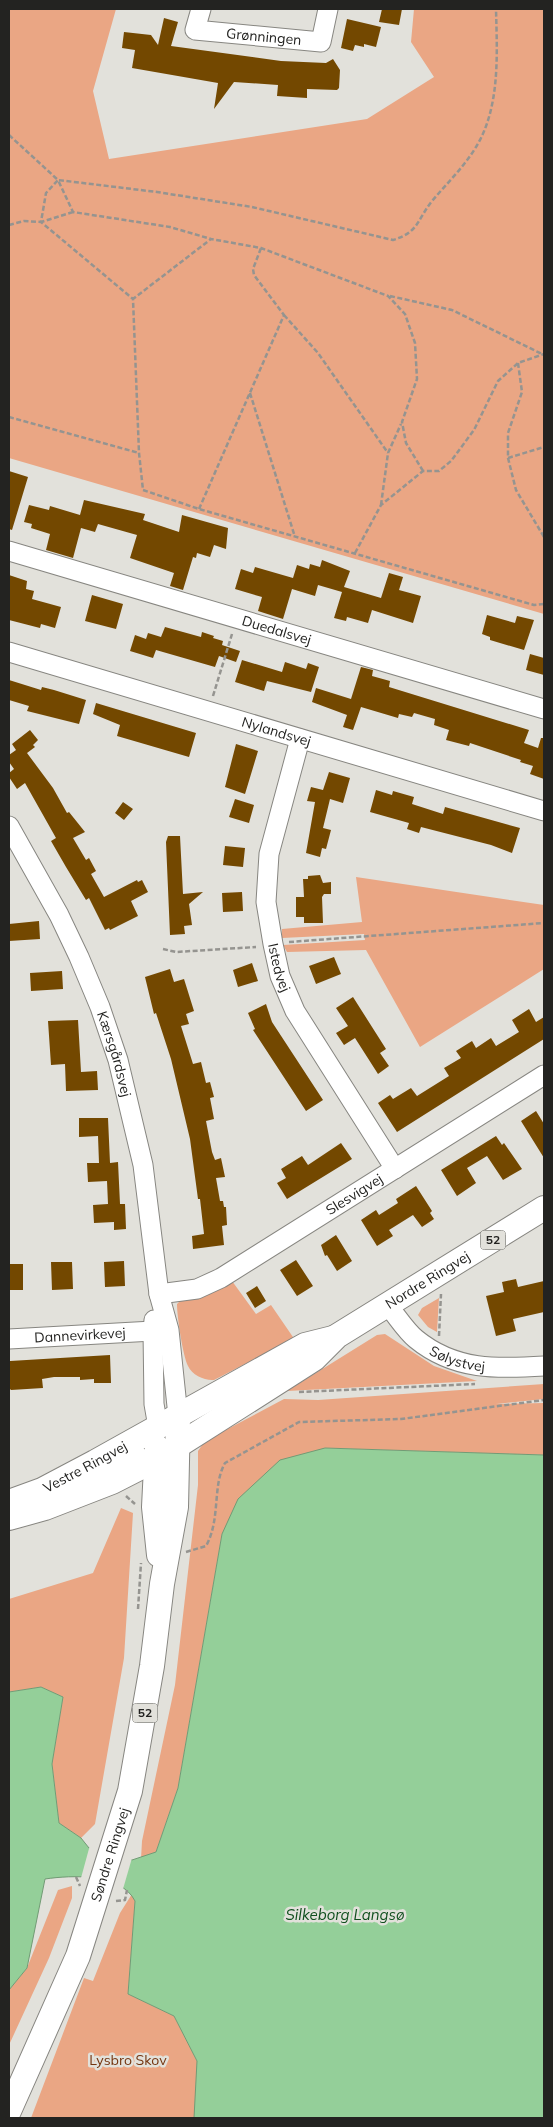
<svg xmlns="http://www.w3.org/2000/svg" width="553" height="2127" viewBox="0 0 553 2127" font-family="Mulish,sans-serif">
  <style>
    .green { fill: #eaa684 }
    .water { fill: #94cf99; stroke: #729b75 }
    .pier { fill: #e2e1db }
    .building { fill: #734800 }
    .lines { fill: none; stroke-linecap: round; stroke-linejoin: round }
    .minor-casing { stroke: #878681; stroke-width: 21 }
    .major-casing { stroke: #878681; stroke-width: 26 }
    .path { stroke: #959490; stroke-width: 2.5; stroke-dasharray: 5 2.5; stroke-linecap: butt }
    .minor { stroke: #fff; stroke-width: 19 }
    .major { stroke: #fff; stroke-width: 24 }
    .labels { text-anchor: middle; stroke-width: 5; stroke-linejoin: round; paint-order: stroke }
    .shield { fill: #e2e1db; stroke: #5c5c59; stroke-width: 1 }
    .shield-label { font-size: 12px; font-weight: bold; fill: #232321 }
    .street-label { font-size: 14px; fill: #232321; stroke: #e2e1db }
    .park-label { font-size: 14px; fill: #743510; stroke: #e2e1db }
    .water-label { font-size: 15px; font-style: italic; fill: #104f1e; stroke: #e2e1db }
  </style>
  <rect width="100%" height="100%" fill="#e2e1db"/>
  <path class="green" d="M9 9H116L93 91 109 159 367 119 434 77 411 42 414 9H544V614L9 458Z
    M356 877 544 905V969L420 1047 366 950 287 952 283 945 365 940 364 934 282 938V929L362 922Z
    M232 1281 256 1314 271 1305 295 1340 279 1351 262 1355 214 1380C205 1381 192 1375 188 1366 183 1356 177 1317 177 1304L182 1299Z
    M439 1298 437 1332 428 1327 418 1315 422 1308Z
    M385 1334 434 1366 477 1381 287 1391 377 1335Z
    M544 1384V1399L496 1404 544 1403V1455L325 1448 222 1534 178 1788 156 1852 141 1859 142 1841 175 1685 198 1485V1451L205 1441 284 1399 318 1400Z
    M121 1508 133 1513 124 1658 95 1824 81 1838 59 1823 52 1764 63 1697 41 1687 9 1692V1599L93 1573Z
    M72 1886V1898L49 1958 9 2045V1990L27 1968 58 1890Z
    M132 1894 135 1901 128 1994 174 2016 197 2061 202 2118H31L84 1978 93 1981 120 1913Z"/>
  <path class="water" d="M325 1448 544 1455V2118H194L197 2061 174 2016 128 1994 135 1901C121 1873 72 1875 45 1879L27 1968 9 1990V1692L41 1687 63 1697 52 1764 59 1823 81 1838 89 1848 132 1860 156 1852 178 1788 222 1534 238 1499 280 1460Z"/>
  <path class="pier" d="M90 1845 132 1858 123 1889 81 1878Z"/>
  <path class="building" d="M382 9H402L399 25 379 22Z
    M164 18 178 22 171 46 281 61 326 63 333 59 340 70 339 88 337 90 307 89V98L277 96 278 85 234 82 214 109 218 83 132 68 135 50 122 48 124 32 151 35 158 45Z
    M347 19 381 27 376 47 364 44V47L355 45 353 51 341 48Z
    M9 471 28 477 12 530 9 529Z
    M84 500 145 514 143 520 179 532 182 515 228 528 226 549 214 545 210 557 197 553 196 558 193 557 183 590 170 586 174 573 130 558 137 535 98 524 95 532 81 528 73 558 46 550 50 534 31 528 32 524 24 522 29 505 49 510 50 506 80 515Z
    M322 560 350 571 344 587 381 598 389 573 403 577 399 590 421 596 413 623 372 610 368 623 347 617 346 621 334 618 342 592 318 585 315 596 292 589 283 619 258 611 262 597 235 589 241 569 253 573 255 567 293 578 297 565 309 569 310 564 320 567Z
    M9 575 27 581 26 589 34 591 32 599 61 607 55 628 41 624 40 628 9 620Z
    M92 595 123 604 116 629 85 621Z
    M487 615 515 623 517 616 534 620 524 650 490 640V637L482 634Z
    M165 627 201 637 202 632 214 636 213 638 223 641 222 645 240 651 236 662 219 656 215 667 156 650 153 658 130 651 135 635 146 639 148 633 161 637Z
    M530 654 544 658V675L526 670Z
    M242 660 282 672 285 662 306 669 308 663 319 667 311 692 267 681 264 691 235 682Z
    M361 667 373 670 372 676 390 681 389 687 529 730 524 743 538 748 541 738H544V779L530 774 533 766 520 762 521 760 470 743 469 746 446 740 449 730 434 725 435 719 414 713 412 717 399 714 398 718 361 707 353 730 343 727 347 715 312 702 316 688 351 699Z
    M9 680 41 690 42 687 54 690 86 700 79 724 27 711 29 706 9 700Z
    M96 703 196 733 189 757 117 736 120 725 93 714Z
    M30 730 38 740 33 745 35 747 27 753 53 788 67 813 69 812 85 832 73 838 86 860 89 858 96 871 91 874 104 897 137 880 138 882 142 880 148 892 131 901 138 916 110 930 109 928 105 930 89 898 86 900 66 867 51 841 56 838 25 783 17 789 9 777V773L14 769 9 762V755L16 750 12 744Z
    M236 744 258 751 245 794 225 787Z
    M329 772 350 778 343 803 330 799 323 828 331 830 326 849 322 848 320 857 306 853 315 802 307 801 311 787 323 790Z
    M376 790 392 795 393 791 414 797 412 804 443 814 445 807 520 828 512 853 491 845 421 827 419 833 407 829 409 823 370 812Z
    M235 799 254 805 249 823 229 817Z
    M123 802 133 809 124 820 115 813Z
    M168 836H180L183 894 203 892 189 904 192 925 184 926 185 934 170 935 166 842Z
    M225 846 245 848 243 867 223 865Z
    M320 875 323 883 331 882V894H324L322 897 323 923H304V917H296V897H304L303 879H308V876Z
    M242 892 243 911 223 912 222 893Z
    M39 921 40 939 9 941V924Z
    M334 957 341 974 316 984 309 966Z
    M252 963 258 981 238 987 233 970Z
    M170 969 174 982 184 979 194 1011 186 1014 189 1024 181 1026 193 1064 201 1062 206 1083 210 1082 214 1097 210 1098 214 1119 206 1121 212 1152 215 1160 221 1158 225 1177 216 1178 220 1201H223L224 1207H226L227 1225 222 1226 224 1245 193 1249 192 1236 204 1234 200 1199H198L190 1139 171 1059 156 1013 154 1014 145 977Z
    M62 971 63 989 31 991 30 973Z
    M353 997 386 1049 380 1053 389 1066 378 1074 355 1038 344 1045 336 1033 348 1026 336 1008Z
    M266 1004 272 1022 323 1100 306 1111 253 1030 255 1029 248 1013Z
    M529 1009 536 1022 544 1017V1039L397 1132 378 1103 390 1095 393 1099 411 1088 417 1096 449 1076 444 1068 461 1058 456 1051 472 1041 476 1048 491 1038 496 1046 519 1032 512 1020Z
    M78 1020 81 1072 97 1071 98 1090 66 1091 65 1064 51 1065 48 1021Z
    M536 1111 544 1124V1158L521 1121Z
    M79 1118H108L110 1163 118 1162 120 1204H125L126 1229 114 1230V1222L94 1223 93 1205 108 1204 107 1181 88 1182 87 1163H99L98 1136 79 1137Z
    M496 1136 502 1145 504 1143 522 1169 503 1180 487 1156 467 1168 476 1183 457 1196 441 1170Z
    M341 1143 352 1159 287 1199 277 1183 286 1178 281 1169 302 1156 308 1165Z
    M416 1186 432 1211 430 1213 434 1219 422 1227 413 1215 389 1230 393 1236 377 1246 361 1220 376 1210 379 1215 398 1203 396 1199Z
    M336 1235 352 1261 337 1271 327 1255 325 1256 321 1245Z
    M296 1260 313 1286 297 1296 280 1270Z
    M124 1261 125 1286 105 1287 104 1262Z
    M51 1262H72L73 1289 52 1290Z
    M9 1264H23V1290H9Z
    M516 1279 518 1287 544 1281V1312L513 1319 516 1331 496 1336 486 1296 504 1292 502 1282Z
    M257 1286 266 1301 255 1308 246 1293Z
    M110 1355 111 1383H94V1379L80 1380V1377H54L42 1379 43 1388 11 1390 9 1388 10 1361Z"/>
  <g class="lines">
    <g class="minor-casing">
      <g id="minor">
        <path id="s1" d="M201 9 195 30 321 42 328 9"/>
        <path id="s2" d="M9 551 544 709"/>
        <path id="s3" d="M9 652 544 811"/>
        <path id="s4" d="M300 739 269 854 266 902 273 944 280 976 295 1011 395 1169"/>
        <path id="s5" d="M9 826 59 915 79 957 100 1007 118 1060 143 1165 159 1294 169 1330 178 1416 171 1426"/>
        <path id="s6" d="M159 1294 197 1289 221 1278 544 1075"/>
        <path id="s7" d="M388 1306C397 1316 405 1330 416 1339 455 1371 498 1369 544 1366"/>
        <path d="M154 1320 153 1331 154 1404 158 1427"/>
        <path id="s8" d="M9 1339 153 1331"/>
        <path d="M82 1483 138 1456"/>
      </g>
    </g>
    <g class="major-casing">
      <g id="major">
        <path d="M157 1447 154 1507 159 1555"/>
        <path id="s9" d="M9 1502 42 1490 95 1462 305 1345 333 1338"/>
        <path id="s10" d="M9 1518 45 1508 112 1482 157 1459 314 1359 337 1336 544 1208"/>
        <path id="s11" d="M9 2111 78 1956 130 1791 152 1666 162 1584 176 1507 178 1416"/>
      </g>
    </g>
    <path class="path" d="M9 135 58 180 157 192 252 207 393 240C419 232 417 220 432 201 449 181 469 162 481 138 500 99 497 50 496 9
      M73 212 41 222 46 193 58 180 73 212 170 227 211 239
      M9 225 24 221 41 222 133 299
      M390 296 452 310 542 354
      M284 315 318 353 388 453
      M518 363 522 392 508 433V458L516 490 544 537
      M250 393 295 537
      M9 417 139 453
      M508 458 544 447
      M423 471 406 443 402 422 417 379 415 343 405 314 388 296 261 248 211 239 133 299 139 453 143 490 199 509 534 605 544 604
      M381 505 388 453 401 424
      M199 509 284 315 254 275 253 269 261 248
      M355 553 381 505 423 471H439L451 461 474 430 498 381 518 363 544 354
      M213 696 232 634
      M289 942 544 923
      M163 949 176 952 256 947
      M439 1336 441 1294
      M299 1392 475 1384
      M126 1496 135 1504
      M186 1552 206 1546C221 1519 212 1486 225 1463L299 1422 401 1419 544 1400
      M138 1609 141 1563
      M76 1877 80 1886
      M116 1901 125 1900 127 1890"/>
    <use href="#minor" class="minor"/>
    <use href="#major" class="major"/>
  </g>
  <g class="labels">
    <g class="shield">
      <rect x="480.5" y="1230.5" width="25" height="19" rx="4"/>
      <rect x="132.5" y="1703.5" width="25" height="19" rx="4"/>
    </g>
    <g class="shield-label">
      <text x="493" y="1244">52</text>
      <text x="145" y="1717">52</text>
    </g>
    <g class="street-label">
      <text dy="5" stroke="none"><textPath href="#s1" startOffset="91">Grønningen</textPath></text>
      <text dy="5" stroke="none"><textPath href="#s2" startOffset="279">Duedalsvej</textPath></text>
      <text dy="5" stroke="none"><textPath href="#s3" startOffset="279">Nylandsvej</textPath></text>
      <text dy="5" stroke="none"><textPath href="#s4" startOffset="234">Istedvej</textPath></text>
      <text dy="5" stroke="none"><textPath href="#s5" startOffset="252">Kærsgårdsvej</textPath></text>
      <text dy="5" stroke="none"><textPath href="#s6" startOffset="222">Slesvigvej</textPath></text>
      <text dy="5" stroke="none"><textPath href="#s10" startOffset="485">Nordre Ringvej</textPath></text>
      <text dy="5" stroke="none"><textPath href="#s8" startOffset="71">Dannevirkevej</textPath></text>
      <text dy="5" stroke="none"><textPath href="#s7" startOffset="90">Sølystvej</textPath></text>
      <text dy="5" stroke="none"><textPath href="#s9" startOffset="84">Vestre Ringvej</textPath></text>
      <text dy="5" stroke="none"><textPath href="#s11" startOffset="276">Søndre Ringvej</textPath></text>
    </g>
    <g class="park-label">
      <text x="128" y="2065">Lysbro Skov</text>
    </g>
    <g class="water-label">
      <text x="345" y="1920">Silkeborg Langsø</text>
    </g>
  </g>
  <rect width="553" height="2127" fill="none" stroke="#232321" stroke-width="20"/>
</svg>
